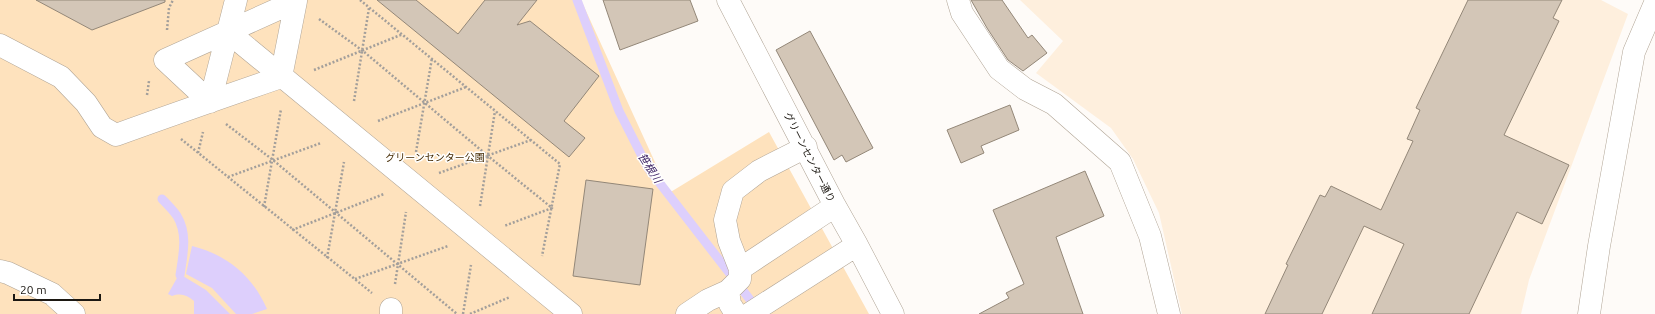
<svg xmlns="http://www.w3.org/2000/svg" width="1655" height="314" viewBox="0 0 1655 314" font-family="Ubuntu,'Noto Sans JP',sans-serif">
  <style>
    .built { fill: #feefdd }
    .green { fill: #fee2bd }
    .water { fill: #ddcffc }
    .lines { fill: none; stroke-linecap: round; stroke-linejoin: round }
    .stream { stroke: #ddcffc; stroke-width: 9 }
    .building { fill: #d3c6b7; stroke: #938778 }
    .minor-casing { stroke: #b0a495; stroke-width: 23 }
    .path { stroke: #a39f9b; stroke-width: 2.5; stroke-dasharray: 2 2; stroke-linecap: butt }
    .minor { stroke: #fff; stroke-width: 22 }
    .labels { text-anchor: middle; stroke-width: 3; stroke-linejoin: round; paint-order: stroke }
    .park-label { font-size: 10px; fill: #432900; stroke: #fff }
    .street-label { font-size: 10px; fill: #1c1812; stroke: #fff }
    .water-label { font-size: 11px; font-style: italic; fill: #3f2566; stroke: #fff }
  </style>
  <rect width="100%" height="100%" fill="#fefbf8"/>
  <path class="built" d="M1020 0H1601L1628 14 1529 280 1521 314H1182L1159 213 1133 159 1111 128 1036 73 1063 41Z"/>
  <path class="green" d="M0 0H581L669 193 769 132 869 314H0Z"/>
  <path class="water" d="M192 246C226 254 253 276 267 309L252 314H236L212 288 186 274Z
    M178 273 206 290 230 314H194V301C187 295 181 293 172 296L168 294 177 278Z"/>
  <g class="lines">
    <path class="stream" d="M577 0 619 111 648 168 758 310
      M162 199C167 204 173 210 177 216 188 234 183 255 180 275"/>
  </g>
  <path class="building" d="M36 0H165V2L92 30Z
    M377 0H416L458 34 485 0H537L517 25 530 21 599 76 564 121 585 138 569 157Z
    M603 0H690L698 21 620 50Z
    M971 0H1002L1028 38 1032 35 1047 53 1023 71 1008 60 987 28Z
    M1468 0H1562L1553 18 1559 21 1504 135 1569 165 1542 224 1517 212 1469 314H1372L1404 244 1364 226 1322 314H1265L1288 265 1286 264 1320 195 1325 197 1331 186 1381 210 1413 141 1407 139 1420 110 1416 108Z
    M810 31 873 148 846 162 842 155 834 160 776 50Z
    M1010 105 1019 130 981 146 984 153 961 163 947 130Z
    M1085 171 1104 216 1056 237 1083 314H979L1009 298 1006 293 1024 284 993 210Z
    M586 180 653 189 640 285 573 276Z"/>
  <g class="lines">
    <g class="minor-casing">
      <path id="minor" d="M728 0 835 206 857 245 893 314
        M958 0 962 13 999 69 1025 89 1054 104 1120 162 1150 236 1169 314
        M228 32 571 314
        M0 45 61 77 86 103 102 127 116 135C171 115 226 96 281 77L296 1 165 60 210 102 236 0
        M740 269 835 206
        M0 271 8 273 52 294 74 314
        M391 314V309
        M687 314 708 300 728 291
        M736 314 730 304 728 291 740 279V269L729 241 725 220 733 191 759 171 806 147
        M749 314 857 245
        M1589 314 1599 246 1634 52 1655 3"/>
    </g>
    <path class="path" d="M360 0 560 164 542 256
      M319 19 363 51 488 156 552 208 504 226
      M167 30 169 8 173 0
      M314 70 403 34
      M147 95 149 81
      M354 101 369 8
      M378 121 466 87
      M226 124 273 160 457 314
      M181 139 372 293
      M416 152 432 58
      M198 153 203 132
      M439 173 531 140
      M228 177 321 143
      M480 206 495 111
      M264 207 281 109
      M292 230 384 194
      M327 258 344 162
      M355 279 448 246
      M395 284 406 212
      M463 314 471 265
      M470 314 510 297"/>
    <use href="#minor" class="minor"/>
  </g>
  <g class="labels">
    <g class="park-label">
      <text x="435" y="161">グリーンセンター公園</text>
    </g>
    <g class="street-label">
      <text transform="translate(810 157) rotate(63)" y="4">グリーンセンター通り</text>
    </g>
    <g class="water-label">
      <text transform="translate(650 168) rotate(57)" y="4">笹根川</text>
    </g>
  </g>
  <path d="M14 294v6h86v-6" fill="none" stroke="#1c1812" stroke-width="2"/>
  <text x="20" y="294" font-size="12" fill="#1c1812" stroke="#ffffff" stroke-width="3" paint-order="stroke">20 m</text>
</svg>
